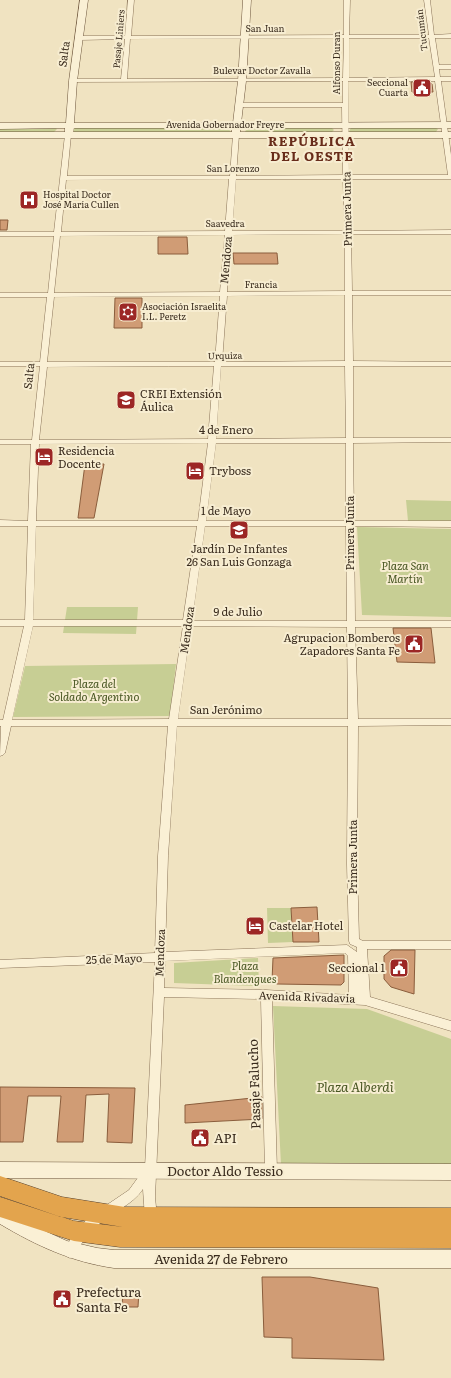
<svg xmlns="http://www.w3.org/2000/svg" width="451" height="1378" viewBox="0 0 451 1378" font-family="Literata,serif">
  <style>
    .green { fill: #c7ce94 }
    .building { fill: #d09c75; stroke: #8a5d3c }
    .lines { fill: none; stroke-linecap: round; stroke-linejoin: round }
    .street-casing { stroke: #8a7358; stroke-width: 1 }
    .secondary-casing { stroke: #6c543b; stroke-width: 1 }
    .highway-casing { stroke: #58412c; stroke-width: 1 }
    .street { fill: #faf0d5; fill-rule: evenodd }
    .secondary { fill: #faf0d5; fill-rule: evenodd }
    .highway { fill: #e3a44d; fill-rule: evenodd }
    .labels { text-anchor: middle; stroke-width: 4; stroke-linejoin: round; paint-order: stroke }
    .far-street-label { font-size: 9px; fill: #392b1d; stroke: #f7edd1 }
    .far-poi-label { font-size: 9px; fill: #392b1d; stroke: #f7edd1; text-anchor: start }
    .street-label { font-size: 11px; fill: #392b1d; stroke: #f7edd1 }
    .poi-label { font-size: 11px; fill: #392b1d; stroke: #f7edd1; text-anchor: start }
    .park-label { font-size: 11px; font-style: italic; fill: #485622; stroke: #f7edd1 }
    .far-district-label { font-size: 13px; font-weight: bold; letter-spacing: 1px; fill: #682c1a; stroke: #f7edd1 }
    .near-street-label { font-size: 13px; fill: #392b1d; stroke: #f7edd1 }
    .near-park-label { font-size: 13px; font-style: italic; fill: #485622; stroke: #f7edd1 }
    .near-poi-label { font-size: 13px; fill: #392b1d; stroke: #f7edd1; text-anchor: start }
  </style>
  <rect width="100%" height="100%" fill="#f0e3c1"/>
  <path class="green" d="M0 127 56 128 57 129 54 132 49 133H0Z
    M331 127 334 130 332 132 246 133 245 131 250 128Z
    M434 127 438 129 436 132H350L349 131 351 128H354Z
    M75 128H228L231 132 229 133H75L73 131Z
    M406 500 451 501V521H408Z
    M357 527 451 529V617L362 615Z
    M67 607H138L136 634 63 633Z
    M176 664 170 716 13 717 25 666Z
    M267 908H291L293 942 268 943Z
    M258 958 259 986 174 983V963Z
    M273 1006 367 1009 451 1039V1164L281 1165Z"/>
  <path class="building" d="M411 82H429L432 84 433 92H412Z
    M0 220H8L7 230H0Z
    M158 237H187L188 254H158Z
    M233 253H277L278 264H234Z
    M115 298H142V328H114Z
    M85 464H104L94 518H78Z
    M393 628H431L435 663 397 662Z
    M317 907 319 942H293L291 908Z
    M391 950H415L414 994 391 987 384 979V956Z
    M344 955V982L341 985 277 984 272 981 273 958Z
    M0 1087 135 1088 132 1143 107 1142 109 1094 86 1095 83 1142H57L61 1096H28L23 1142H0Z
    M262 1097V1119L185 1123V1105Z
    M262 1277H310L378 1288 384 1360 292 1358V1338L264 1337Z
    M139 1290 138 1307H122L123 1291Z"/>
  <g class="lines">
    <g class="street-casing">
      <path id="street" d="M128 0H134L131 36 344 35V0H350L349 35H429L424 0H430L434 35 451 34V38H435L439 65H451V69H439L440 77H451V81H441L451 155V179H350L351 231 451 230V234H351L352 291H451V295H352L353 361 451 362V366H353V438H451V442L353 443 354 521H451V527L354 526 355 621H451V627H355L358 719H451V725L358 726 357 864 359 939 363 941H451V949H367L370 997 451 1021V1031L365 1005 272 1000 277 1171 275 1175 271 1176 267 1175 265 1171 261 999 164 997 155 1197 157 1218 155 1222 151 1224 147 1222 145 1218 143 1189C132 1206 111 1212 97 1226 87 1235 80 1245 74 1256L70 1258 66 1256 64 1252 72 1236 89 1217 129 1190 145 1168 155 962 0 968V960L155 953 158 856 168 726H11L5 753 3 755 0 756 1 726H0V720H3L24 626H0V620H25L28 526H0V520L28 521 31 444H0V440H32L40 366H0V362H40L47 297H0V293H48L54 236H0V232H54L65 135 68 133 71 135 67 176H230L233 135 236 133 239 135 236 176 343 175 342 107H239L236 105 239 103H343V81L71 82 70 81 73 79H121L125 39 79 40 76 38 79 36H125ZM344 38 343 78 127 79 130 39ZM349 38H429L435 77 349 78ZM348 81H435L448 175H349ZM229 179 225 231 61 232 66 180ZM236 179H343L345 231H232ZM345 234V291L227 292 231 235ZM225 235 220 292 54 293 60 236ZM345 295V361L222 362 227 296ZM220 296 215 362H47L54 297ZM169 366H214L208 439 39 440 47 367ZM221 366H345L346 438 216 439ZM208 443 198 521H36L39 444ZM216 443H346V521H206ZM36 526H197L183 620H33ZM205 526H346L347 621H192ZM33 626H183L169 719 12 720ZM191 626 347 627 348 719H178ZM177 726H348L347 864 349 941 350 944 357 947V952L347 945 165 952 168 856ZM345 953 348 956 349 995 266 990 164 988 165 961Z"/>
    </g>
    <g class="secondary-casing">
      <path id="secondary" d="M80 0H88L77 81 74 123H233L238 81 243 0H251L246 81 241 123 451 122V128H241L240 132H451V138H0V132H65V128L0 129V123H66L69 81ZM74 128H232V132H73Z
        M0 1162 451 1164V1180L0 1178Z
        M0 1207 47 1232 67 1241 97 1248 114 1250H451V1268H114C72 1262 37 1246 0 1224Z"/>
    </g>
    <g class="highway-casing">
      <path id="highway" d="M0 1176 62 1197 125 1207 451 1208V1248L120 1247 74 1241 0 1217V1197L61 1217 0 1196ZM62 1217 123 1227 74 1221Z"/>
    </g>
    <use href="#street" class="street"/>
    <use href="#secondary" class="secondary"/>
    <use href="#highway" class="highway"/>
  </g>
  <defs>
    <g id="civic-square" transform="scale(1)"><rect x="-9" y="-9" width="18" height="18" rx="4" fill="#9c2625" stroke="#f7edd1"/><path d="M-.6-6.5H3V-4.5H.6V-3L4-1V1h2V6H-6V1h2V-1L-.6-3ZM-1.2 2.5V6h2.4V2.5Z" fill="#fff"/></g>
    <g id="hospital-square" transform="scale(1)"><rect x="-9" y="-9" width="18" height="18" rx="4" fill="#9c2625" stroke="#f7edd1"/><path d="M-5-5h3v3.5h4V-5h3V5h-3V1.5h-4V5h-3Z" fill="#fff"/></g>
    <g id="synagogue-square" transform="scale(1)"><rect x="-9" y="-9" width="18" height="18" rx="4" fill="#9c2625" stroke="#f7edd1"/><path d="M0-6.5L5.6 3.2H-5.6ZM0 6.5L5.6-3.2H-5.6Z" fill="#fff"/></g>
    <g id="school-square" transform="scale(1)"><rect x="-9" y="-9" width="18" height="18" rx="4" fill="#9c2625" stroke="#f7edd1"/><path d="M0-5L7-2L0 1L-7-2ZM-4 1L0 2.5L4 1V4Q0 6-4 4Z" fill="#fff"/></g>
    <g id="hotel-square" transform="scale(1)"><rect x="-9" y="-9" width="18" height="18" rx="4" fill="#9c2625" stroke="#f7edd1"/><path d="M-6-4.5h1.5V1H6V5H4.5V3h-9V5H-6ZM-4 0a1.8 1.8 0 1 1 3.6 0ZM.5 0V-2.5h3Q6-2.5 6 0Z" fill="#fff"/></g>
  </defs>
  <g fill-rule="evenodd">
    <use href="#civic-square" x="422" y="88"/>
    <use href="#hospital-square" x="29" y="200"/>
    <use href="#synagogue-square" x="128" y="312"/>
    <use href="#school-square" x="126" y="400"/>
    <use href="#hotel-square" x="44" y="457"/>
    <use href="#hotel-square" x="195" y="471"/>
    <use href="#school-square" x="239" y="530"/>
    <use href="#civic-square" x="414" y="644"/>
    <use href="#hotel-square" x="255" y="926"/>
    <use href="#civic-square" x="399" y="968"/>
    <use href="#civic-square" x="200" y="1138"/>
    <use href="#civic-square" x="62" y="1299"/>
  </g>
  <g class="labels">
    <g class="far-street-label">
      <text x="265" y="32">San Juan</text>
      <text transform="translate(422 30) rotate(-97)" y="3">Tucumán</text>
      <text transform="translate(119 39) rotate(-85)" y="3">Pasaje Liniers</text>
      <text transform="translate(337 63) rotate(-90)" y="3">Alfonso Duran</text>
      <text x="262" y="74">Bulevar Doctor Zavalla</text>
      <text x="225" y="128">Avenida Gobernador Freyre</text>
      <text x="233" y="172">San Lorenzo</text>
      <text x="225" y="227">Saavedra</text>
      <text x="261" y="288">Francia</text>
      <text transform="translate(225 356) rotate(-1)" y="3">Urquiza</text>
    </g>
    <g class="far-poi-label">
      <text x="408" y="86" text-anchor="end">Seccional<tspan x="408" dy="10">Cuarta</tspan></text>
      <text x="43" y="198">Hospital Doctor<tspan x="43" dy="10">José María Cullen</tspan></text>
      <text x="142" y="310">Asociación Israelita<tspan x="142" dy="10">I.L. Peretz</tspan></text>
    </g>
    <g class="street-label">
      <text transform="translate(64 54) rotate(-82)" y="4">Salta</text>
      <text transform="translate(347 209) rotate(-91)" y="4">Primera Junta</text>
      <text transform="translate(226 260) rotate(-85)" y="4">Mendoza</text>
      <text transform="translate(29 376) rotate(-84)" y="4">Salta</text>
      <text x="226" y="434">4 de Enero</text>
      <text x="226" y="515">1 de Mayo</text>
      <text transform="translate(350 533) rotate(-90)" y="4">Primera Junta</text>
      <text x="238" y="616">9 de Julio</text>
      <text transform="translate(187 630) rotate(-82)" y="4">Mendoza</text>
      <text x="226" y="714">San Jerónimo</text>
      <text transform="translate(353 857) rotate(-90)" y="4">Primera Junta</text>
      <text transform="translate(160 953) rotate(-88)" y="4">Mendoza</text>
      <text transform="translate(114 959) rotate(-2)" y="4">25 de Mayo</text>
      <text transform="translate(307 997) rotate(2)" y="4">Avenida Rivadavia</text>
    </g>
    <g class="poi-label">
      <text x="140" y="398">CREI Extensión<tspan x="140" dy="13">Áulica</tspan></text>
      <text x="58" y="455">Residencia<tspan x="58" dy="13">Docente</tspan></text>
      <text x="209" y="475">Tryboss</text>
      <text x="239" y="553" text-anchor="middle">Jardín De Infantes<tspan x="239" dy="13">26 San Luis Gonzaga</tspan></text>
      <text x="400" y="642" text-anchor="end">Agrupacion Bomberos<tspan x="400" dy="13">Zapadores Santa Fe</tspan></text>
      <text x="269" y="930">Castelar Hotel</text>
      <text x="385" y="972" text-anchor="end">Seccional 1</text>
    </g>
    <g class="park-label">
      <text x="405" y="570">Plaza San<tspan x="405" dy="13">Martín</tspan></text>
      <text x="94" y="688">Plaza del<tspan x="94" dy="13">Soldado Argentino</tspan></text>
      <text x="245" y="970">Plaza<tspan x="245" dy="13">Blandengues</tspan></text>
    </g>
    <g class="far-district-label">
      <text x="312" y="146">REPÚBLICA<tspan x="312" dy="15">DEL OESTE</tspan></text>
    </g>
    <g class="near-street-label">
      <text transform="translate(254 1084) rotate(-92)" y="5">Pasaje Falucho</text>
      <text x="225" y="1176">Doctor Aldo Tessio</text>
      <text x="221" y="1264">Avenida 27 de Febrero</text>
    </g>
    <g class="near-park-label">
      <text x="355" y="1092">Plaza Alberdi</text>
    </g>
    <g class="near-poi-label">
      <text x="214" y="1143">API</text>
      <text x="76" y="1297">Prefectura<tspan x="76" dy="15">Santa Fe</tspan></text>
    </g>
  </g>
</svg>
